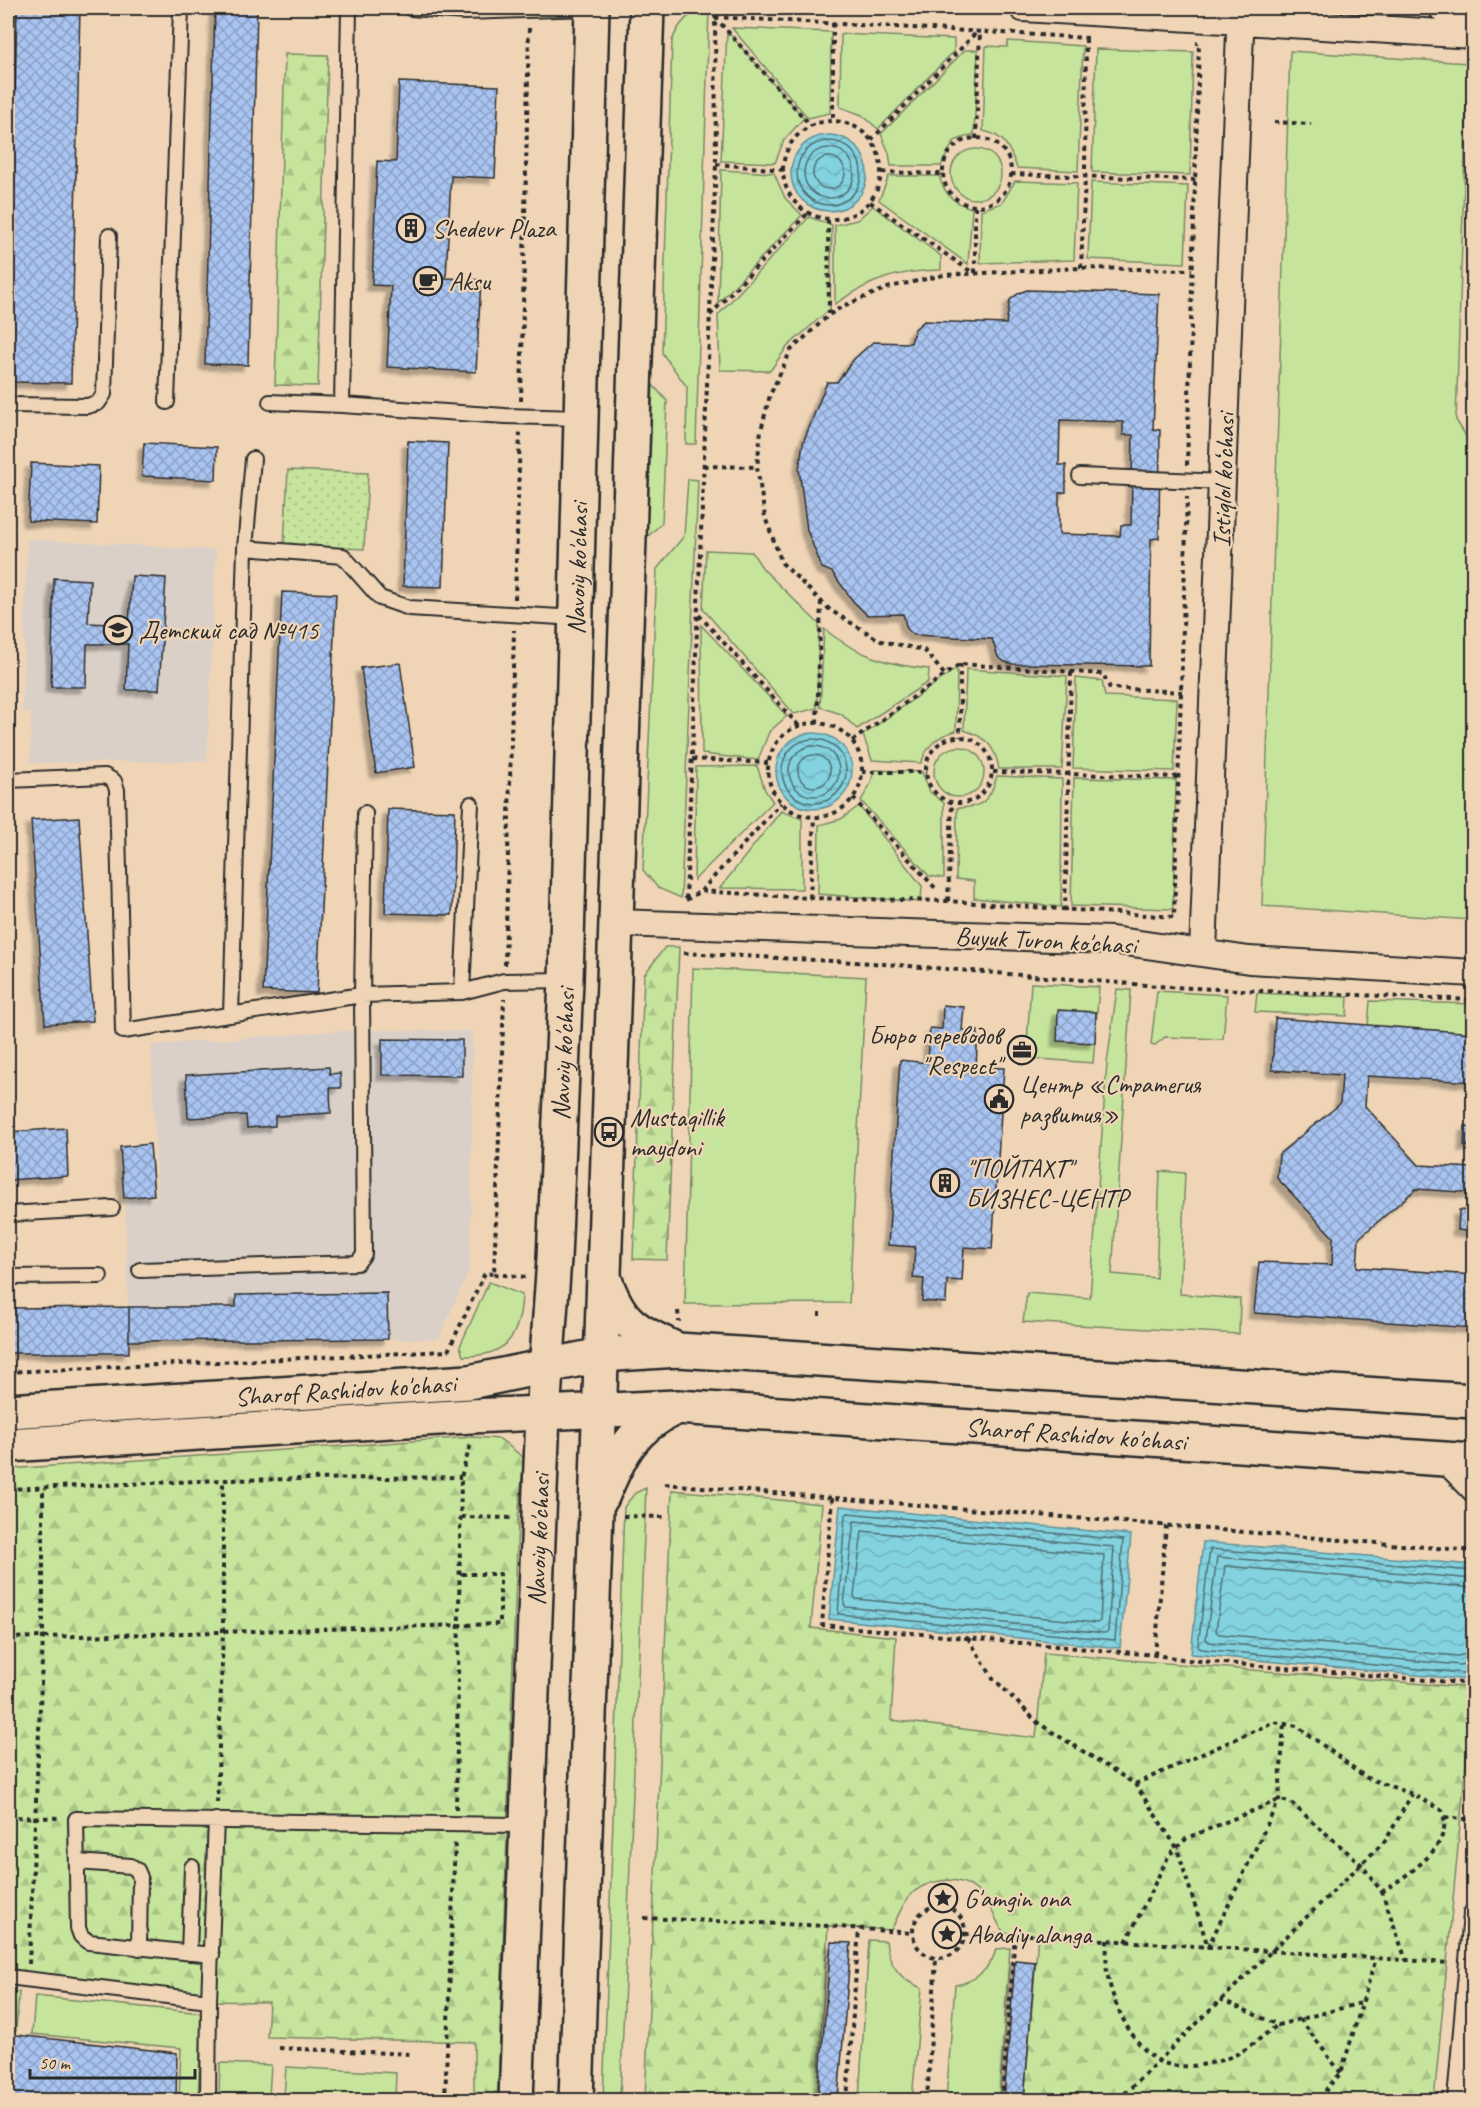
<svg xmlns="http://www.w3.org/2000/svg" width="1481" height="2108" viewBox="0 0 1481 2108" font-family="Caveat,sans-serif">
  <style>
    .built { fill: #dad0c8 }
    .green { fill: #c6e49c; stroke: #788864; stroke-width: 1.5 }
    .forest { fill: url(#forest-firs); stroke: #788864; stroke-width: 1.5 }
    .park { fill: url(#park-dots); stroke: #788864; stroke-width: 1.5 }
    .water { fill: url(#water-waves); stroke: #608f97; stroke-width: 1.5 }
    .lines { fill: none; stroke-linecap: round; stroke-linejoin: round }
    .shore { stroke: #4e6e73; stroke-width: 1.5 }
    .building { fill: url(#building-cross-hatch); stroke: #2b2b2b; stroke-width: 1.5; fill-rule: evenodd; filter: url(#shadow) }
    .service-casing { stroke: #2b2b2b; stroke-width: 18 }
    .pedestrian-casing { stroke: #2b2b2b; stroke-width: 24 }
    .minor-casing { stroke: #2b2b2b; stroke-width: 30 }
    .primary-casing { stroke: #2b2b2b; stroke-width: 38 }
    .path { stroke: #2b2b2b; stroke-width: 4; stroke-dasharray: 4.5 4.5; stroke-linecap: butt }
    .service { stroke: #efd5b6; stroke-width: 14 }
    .pedestrian { stroke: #efd5b6; stroke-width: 20 }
    .minor { stroke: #efd5b6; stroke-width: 26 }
    .primary { stroke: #efd5b6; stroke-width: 33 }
    .labels { text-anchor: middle; stroke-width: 4.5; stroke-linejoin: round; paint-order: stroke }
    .poi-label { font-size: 26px; fill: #2b2b2b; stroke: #efd5b6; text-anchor: start }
    .street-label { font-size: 26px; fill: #2b2b2b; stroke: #efd5b6 }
  </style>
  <defs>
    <pattern id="forest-firs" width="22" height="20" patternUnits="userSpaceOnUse" patternTransform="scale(1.5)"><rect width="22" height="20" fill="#c6e49c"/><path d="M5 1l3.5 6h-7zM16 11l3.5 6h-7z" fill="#aac487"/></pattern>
    <pattern id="park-dots" width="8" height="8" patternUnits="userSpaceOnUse" patternTransform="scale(1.5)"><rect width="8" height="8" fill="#c6e49c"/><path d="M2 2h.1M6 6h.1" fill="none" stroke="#aac487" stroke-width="1.8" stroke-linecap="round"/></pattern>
    <pattern id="water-waves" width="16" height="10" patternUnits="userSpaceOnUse" patternTransform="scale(1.5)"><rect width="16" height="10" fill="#83d2df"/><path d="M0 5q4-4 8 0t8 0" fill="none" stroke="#71b4c0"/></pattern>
    <pattern id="building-cross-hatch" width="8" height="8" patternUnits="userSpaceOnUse" patternTransform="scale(1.5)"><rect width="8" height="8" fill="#a9c4f1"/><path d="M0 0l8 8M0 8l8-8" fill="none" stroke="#8a9fc3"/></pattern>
    <filter id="shadow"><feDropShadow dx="-5.5" dy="5.5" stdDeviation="1.5" flood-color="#0004"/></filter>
  </defs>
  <rect width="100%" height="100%" fill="#efd5b6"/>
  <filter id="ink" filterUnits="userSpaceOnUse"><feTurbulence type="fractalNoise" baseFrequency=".0167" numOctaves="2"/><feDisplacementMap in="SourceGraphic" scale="12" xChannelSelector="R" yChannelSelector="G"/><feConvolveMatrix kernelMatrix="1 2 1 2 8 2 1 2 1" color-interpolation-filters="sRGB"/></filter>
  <g filter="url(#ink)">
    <path class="built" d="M27 539 216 550 207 761 30 763 31 713 22 711Z
      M353 1030 473 1031 470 1268 439 1339 129 1341 125 1199 157 1197 151 1045Z"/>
    <path class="green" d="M709 8 696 444H686L687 387 662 353 672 41C678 24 690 10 709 8Z
      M732 28 831 32 830 113 808 118Z
      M727 31 804 118 784 140 775 163 721 161Z
      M841 34 954 39V51L878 129 862 115 840 107Z
      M1008 41 1083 46 1078 171 1017 168C1010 149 1005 135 983 131L986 46 1007 47Z
      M1096 49 1193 52 1190 175 1092 172Z
      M965 50H978L974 134 954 141 941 166H891L889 153 881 134Z
      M1290 51 1468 63 1456 420 1474 449 1473 920 1262 906Z
      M951 174a25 25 0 1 1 50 0a25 25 0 1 1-50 0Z
      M721 170 774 173 785 198 802 215 718 303Z
      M889 176H939C945 195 953 203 972 208L968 264 879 200Z
      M1015 181 1077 183 1074 260 980 263 981 210 1002 203Z
      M1091 182 1188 186 1185 263 1088 259Z
      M873 206 941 256V270C897 271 872 279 835 304V225L857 220Z
      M809 217 832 225 830 309 787 347 770 371 720 370 718 315Z
      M653 385 667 401 662 523 646 538Z
      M688 479 698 480 681 898 658 888 643 870 657 569 684 536Z
      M706 550 752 552 763 569 819 624 817 708 794 714 703 609Z
      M701 625 787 716 769 732 758 760 702 754Z
      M824 629C857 655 887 665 929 669L928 682 857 729 841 714 820 707Z
      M957 668 956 731C937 736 928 744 921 763L872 760 863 735Z
      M966 669 1067 676 1062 769H999C995 746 986 737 964 730Z
      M1076 678 1102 681 1105 696 1177 699 1174 771 1073 768Z
      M934 772a25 25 0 1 1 50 0a25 25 0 1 1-50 0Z
      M757 766 765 790 773 802 694 880 696 767Z
      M874 770 922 772 930 792 944 803V878L929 876 861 801 871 783Z
      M997 776 1062 779 1061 907 974 898V881L956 879 957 808C982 808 990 801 997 776Z
      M1074 778 1176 780 1173 909 1071 906Z
      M859 806 922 886 921 902 818 894 819 825 841 819Z
      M781 811 802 819V889L720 888Z
      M693 968 866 977 849 1303 685 1304Z
      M1031 983 1099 987 1093 1063 1026 1058Z
      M1117 989 1131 990 1112 1274 1156 1278 1160 1171 1185 1173 1180 1294 1240 1299 1239 1334 1023 1322 1027 1293 1090 1298 1107 1063Z
      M1157 991 1227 995 1223 1039 1165 1037 1154 1046 1151 1045Z
      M1257 993 1348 997 1347 1016 1255 1012Z
      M1370 1001 1473 1004V1033L1368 1026Z
      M489 1282 522 1295C520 1336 507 1357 463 1356L460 1346Z
      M646 1488 620 2100H603L624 1507 635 1493Z
      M869 1940 886 1941C888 1964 901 1981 922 1988L912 2100H859Z
      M1010 1948 999 2100H946L955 1985C975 1982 992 1968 996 1949Z
      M8 1991 19 1992 16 2031H8Z
      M35 1996 202 2013 198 2100H179L181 2048 32 2034Z
      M220 2063 271 2065 269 2096 219 2093Z
      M286 2067 396 2073 395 2100 284 2097Z"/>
    <path class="forest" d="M285 54 328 55 318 386 275 385Z
      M665 947H679L667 1260 633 1259 644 975Z
      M473 1437 500 1439 524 1458 518 1519 498 2091 486 2097 474 2091V2042L267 2037 269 2002 209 2001 8 1973V1469Z
      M672 1490 822 1504 811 1628 896 1637 891 1720 1036 1738 1044 1653 1473 1688 1434 2100H1024L1038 1935 1004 1933C995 1919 989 1901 976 1890 956 1873 920 1880 906 1901 900 1910 896 1921 891 1930L828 1926 817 2100H645Z"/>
    <path class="park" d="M288 470 368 473 364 549 284 545Z"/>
    <path class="water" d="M791 173a38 38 0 1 1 76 0a38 38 0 1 1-76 0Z
      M776 771a38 38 0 1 1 76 0a38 38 0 1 1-76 0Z
      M840 1506 1131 1535 1120 1648 829 1619Z
      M1203 1542 1473 1565 1474 1646 1470 1680 1191 1654Z"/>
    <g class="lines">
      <path class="shore" d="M797 173a32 32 0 1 1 64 0a32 32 0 1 1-64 0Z
        M804 173a25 25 0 1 1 50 0a25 25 0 1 1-50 0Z
        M813 173a16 16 0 1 1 32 0a16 16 0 1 1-32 0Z
        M782 771a32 32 0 1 1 64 0a32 32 0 1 1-64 0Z
        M789 771a25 25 0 1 1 50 0a25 25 0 1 1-50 0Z
        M798 771a16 16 0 1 1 32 0a16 16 0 1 1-32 0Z
        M848 1513 1123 1540 1115 1640 838 1614 845 1516Z
        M854 1521 1114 1547 1108 1631 1105 1633 846 1607 844 1604Z
        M862 1531 1104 1555 1100 1621 1097 1623 856 1599 854 1596Z
        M1474 1571 1210 1549 1198 1646 1201 1649 1463 1673 1474 1669
        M1474 1579 1217 1557 1206 1639 1209 1642 1460 1665 1474 1661
        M1474 1588 1225 1566 1216 1631 1219 1634 1458 1656 1474 1652"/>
    </g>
    <path class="building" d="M17 8H80L71 383 8 382Z
      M215 8H257L248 365 205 364Z
      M399 82 499 86 495 178 451 176 446 278 481 280 476 372 387 367 391 286 372 285 377 161 396 162Z
      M1027 290 1159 294 1153 429 1160 430 1159 538 1151 539 1149 666 1013 664 1005 662 998 657 992 639 914 635 907 629 903 614 867 615 853 601 832 572 822 568 807 530 799 469 803 443 827 382H837L854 359 873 342 911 343 915 329 924 321 1006 324 1010 300 1019 293ZM1060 420 1123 422V435H1133L1131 525H1121L1120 536 1059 534V493L1066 492V465H1059Z
      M408 441 448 443 443 587 403 586Z
      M144 443 217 447 216 480 142 476Z
      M31 463 99 466 97 524 28 521Z
      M132 576 166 578 159 690H126L128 644H87L86 687H51L54 578 90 580 88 623 129 625Z
      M282 592 336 594 317 993 263 991Z
      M400 663 415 767 376 773 361 668Z
      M388 809 455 811 452 915 385 913Z
      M79 817 93 1021 45 1024 31 820Z
      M943 1005 964 1007 962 1030 978 1031 976 1067 1004 1068 992 1249 964 1247 962 1281 947 1280 946 1303 922 1301 924 1279 913 1278 915 1247 888 1245 900 1060 928 1063 930 1028 942 1029Z
      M1058 1010 1096 1012 1095 1043 1057 1041Z
      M1275 1018 1474 1033V1082L1367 1076 1365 1106 1419 1165 1474 1168V1193L1416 1189 1359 1238 1357 1267 1474 1275V1328L1254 1313 1259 1262 1332 1265 1333 1237 1277 1178 1279 1154 1340 1104 1342 1075 1272 1070Z
      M382 1039 462 1040V1076L382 1075Z
      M329 1067 330 1074 340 1073 341 1088H330L331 1113 275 1116V1126L247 1128 246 1115 188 1118 186 1075Z
      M1465 1126 1474 1127V1146H1464Z
      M66 1128 68 1176 8 1180V1132Z
      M150 1144 154 1195 124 1198 120 1147Z
      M1459 1210 1474 1211V1232L1458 1230Z
      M387 1293 388 1339 129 1341V1307H236V1295Z
      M129 1307V1353H8V1308Z
      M831 1942 851 1943 838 2100H818Z
      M1015 1960 1035 1962 1024 2100H1004Z
      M8 2034 177 2053 176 2100H8Z"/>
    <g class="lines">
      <g class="service-casing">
        <path id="service" d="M349 8 342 405 505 416 581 418
          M410 8 465 12 592 8
          M167 402 181 8
          M270 402 342 405
          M8 405 87 406 98 403 104 394 109 236
          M1080 476 1224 482
          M245 548 253 459
          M8 780 105 776 114 781 117 790 123 1031 362 995 462 992 504 981 566 980
          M462 992 471 804
          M231 1015 245 548 343 556 380 598 409 608 577 618
          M8 1214 112 1208
          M140 1270 357 1263 364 1254 362 995 365 813
          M8 1277 100 1276
          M1442 1464 1474 1497
          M77 1862 131 1866 137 1870 140 1877 139 1948
          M189 1953 192 1867
          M212 1955 89 1942 81 1936 78 1928 76 1819 525 1825
          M8 1977 209 2001
          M208 2100 209 2001 216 1820"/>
      </g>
      <g class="pedestrian-casing">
        <path id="pedestrian" d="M1458 2100 1474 1914"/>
      </g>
      <g class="minor-casing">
        <path id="minor" d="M1023 8 1474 35
          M1442 8 1474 10
          M616 923 1112 940 1249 960 1474 973
          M1203 952 1241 8"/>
      </g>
      <g class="primary-casing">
        <g id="primary">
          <path d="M605 1280C621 1325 636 1330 677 1350"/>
          <path id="s1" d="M8 1411 469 1382 601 1355 678 1350 1474 1401"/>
          <path id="s2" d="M8 1445 471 1416 677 1407 1474 1461"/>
          <path d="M602 1497C620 1454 632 1428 675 1408"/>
          <path id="s3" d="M516 2100 543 1414 554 1259 566 980 592 8"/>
          <path d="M576 2100 647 8"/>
        </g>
      </g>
      <path class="path" d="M715 17 1090 38
        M715 17 811 126
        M833 23V121
        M783 170a49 49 0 1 1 98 0a49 49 0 1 1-98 0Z
        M1274 122 1311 124
        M943 172a34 34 0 1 1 68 0a34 34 0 1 1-68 0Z
        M976 139 980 32
        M871 140 977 32
        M716 164 783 170
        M882 172 943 174
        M1011 174 1196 180
        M870 202 973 273
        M828 220 829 314
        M1081 268 1085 176 1086 38
        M975 273V206
        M710 315 808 213
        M521 401 529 28
        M1187 465 1199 43H1196
        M704 466 757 467
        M515 599 520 432
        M699 615 799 726
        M960 664V737
        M944 674 924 650 881 641 830 610 782 563 765 517 757 467 761 430 770 395 791 350 829 315 843 306 890 287 944 275 1081 268 1192 270
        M768 770a47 47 0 1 1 94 0a47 47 0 1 1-94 0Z
        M817 723 821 601
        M926 770a33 33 0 1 1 66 0a33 33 0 1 1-66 0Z
        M852 741 960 664 1103 674 1110 688 1182 692
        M692 759 768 763
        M862 772H926
        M993 772 1178 777
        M853 798 938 891
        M701 891 781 803
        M810 898 814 817
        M686 899 716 164 715 8
        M686 900 701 891 810 898 948 901 1174 917 1187 497
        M948 901 952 803
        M1065 911 1071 672
        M684 953 872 963 1170 987 1474 1000
        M505 965 514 630
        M494 1274 526 1277
        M678 1311 679 1322
        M818 1314H821
        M448 1351 485 1273 494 1274 504 999
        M8 1372 448 1351
        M665 1484 1474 1551
        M8 1489 223 1480 461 1477
        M832 1498 822 1625 1155 1655 1189 1660 1474 1684
        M623 1516 664 1517
        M461 1517 514 1518
        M8 1638 500 1624V1574H461
        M968 1638 993 1678 1038 1723 1135 1784 1177 1848 1208 1947 1279 1800 1284 1722
        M1155 1655 1166 1526
        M1135 1784 1274 1722 1297 1726 1367 1778 1412 1794 1442 1810C1456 1847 1406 1875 1382 1892
        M217 1803 223 1632V1480
        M456 1809 461 1477 471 1443
        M8 1817 61 1818
        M1445 1817 1474 1820
        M913 1932a26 26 0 1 1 52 0a26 26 0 1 1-52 0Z
        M644 1918 828 1926 912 1933
        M965 1934H1015L1449 1963
        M1107 1940C1107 1952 1105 1966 1108 1977 1114 2006 1131 2042 1156 2059 1176 2073 1217 2064 1237 2054 1251 2047 1265 2034 1278 2025
        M1126 1942 1169 1855 1187 1838 1279 1800 1290 1802 1361 1864 1382 1892 1406 1960
        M29 1964 43 1637V1487
        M1220 1999 1278 2025 1361 2003
        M1300 2019 1341 2073
        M279 2048 410 2054
        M445 2100 455 1840
        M847 2100 859 1928
        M927 2100 936 1959
        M1002 2100 1015 1934
        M1118 2100 1386 1840 1412 1794
        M1322 2100 1327 2088 1341 2073 1376 1958"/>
      <use href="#service" class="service"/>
      <use href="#pedestrian" class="pedestrian"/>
      <use href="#minor" class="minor"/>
      <use href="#primary" class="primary"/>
    </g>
  </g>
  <defs>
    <g id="building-ring" transform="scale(1.5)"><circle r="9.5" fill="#efd5b6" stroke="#2b2b2b" stroke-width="1.5"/><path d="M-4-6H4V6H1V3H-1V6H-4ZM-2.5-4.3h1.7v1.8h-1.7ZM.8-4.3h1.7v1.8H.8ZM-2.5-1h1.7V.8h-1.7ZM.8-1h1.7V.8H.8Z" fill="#2b2b2b"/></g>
    <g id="cafe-ring" transform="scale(1.5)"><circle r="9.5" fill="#efd5b6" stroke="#2b2b2b" stroke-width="1.5"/><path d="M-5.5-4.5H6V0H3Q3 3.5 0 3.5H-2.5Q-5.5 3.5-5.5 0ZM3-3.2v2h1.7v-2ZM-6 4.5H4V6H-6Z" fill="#2b2b2b"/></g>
    <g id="school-ring" transform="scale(1.5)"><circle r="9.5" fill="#efd5b6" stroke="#2b2b2b" stroke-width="1.5"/><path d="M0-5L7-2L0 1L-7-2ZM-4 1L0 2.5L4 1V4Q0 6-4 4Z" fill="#2b2b2b"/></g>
    <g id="office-ring" transform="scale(1.5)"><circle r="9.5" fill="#efd5b6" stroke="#2b2b2b" stroke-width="1.5"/><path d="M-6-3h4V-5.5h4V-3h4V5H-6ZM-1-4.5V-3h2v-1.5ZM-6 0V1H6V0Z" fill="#2b2b2b"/></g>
    <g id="civic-ring" transform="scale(1.5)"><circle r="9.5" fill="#efd5b6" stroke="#2b2b2b" stroke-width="1.5"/><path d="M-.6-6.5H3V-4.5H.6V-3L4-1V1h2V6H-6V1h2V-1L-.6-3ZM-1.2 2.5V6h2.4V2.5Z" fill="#2b2b2b"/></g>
    <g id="bus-ring" transform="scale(1.5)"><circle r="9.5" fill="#efd5b6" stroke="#2b2b2b" stroke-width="1.5"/><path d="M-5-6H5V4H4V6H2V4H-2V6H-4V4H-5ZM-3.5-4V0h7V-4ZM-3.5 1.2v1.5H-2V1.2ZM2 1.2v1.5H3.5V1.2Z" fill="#2b2b2b"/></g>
    <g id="sight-ring" transform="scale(1.5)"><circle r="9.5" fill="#efd5b6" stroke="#2b2b2b" stroke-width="1.5"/><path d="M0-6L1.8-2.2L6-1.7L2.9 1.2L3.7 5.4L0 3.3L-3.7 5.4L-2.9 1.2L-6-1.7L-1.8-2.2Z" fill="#2b2b2b"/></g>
  </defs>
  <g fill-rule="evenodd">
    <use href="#building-ring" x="411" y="228"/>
    <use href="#cafe-ring" x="428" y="281"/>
    <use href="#school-ring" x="118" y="630"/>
    <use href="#office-ring" x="1022" y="1050"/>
    <use href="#civic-ring" x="999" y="1099"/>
    <use href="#bus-ring" x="609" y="1132"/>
    <use href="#building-ring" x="945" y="1183"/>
    <use href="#sight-ring" x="943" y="1898"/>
    <use href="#sight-ring" x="947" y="1934"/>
  </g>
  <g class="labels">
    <g class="poi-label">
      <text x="432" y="237">Shedevr Plaza</text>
      <text x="449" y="290">Aksu</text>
      <text x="139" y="639">Детский сад №415</text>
      <text x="1001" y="1044" text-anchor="end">Бюро переводов<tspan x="1001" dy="30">"Respect"</tspan></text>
      <text x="1020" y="1093">Центр «Стратегия<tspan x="1020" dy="30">развития»</tspan></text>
      <text x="630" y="1126">Mustaqillik<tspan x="630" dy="30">maydoni</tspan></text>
      <text x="966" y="1177">"ПОЙТАХТ"<tspan x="966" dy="30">БИЗНЕС-ЦЕНТР</tspan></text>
      <text x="964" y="1907">G'amgin ona</text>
      <text x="968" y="1943">Abadiy alanga</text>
    </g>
    <g class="street-label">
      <text transform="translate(1223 480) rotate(-88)" y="9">Istiqlol ko‘chasi</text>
      <text dy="9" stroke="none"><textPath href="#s3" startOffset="1533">Navoiy ko'chasi</textPath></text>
      <text transform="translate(1046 940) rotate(3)" y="9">Buyuk Turon ko'chasi</text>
      <text dy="9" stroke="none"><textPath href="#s3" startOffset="1047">Navoiy ko'chasi</textPath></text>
      <text dy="9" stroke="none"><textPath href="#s1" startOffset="338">Sharof Rashidov ko'chasi</textPath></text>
      <text dy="9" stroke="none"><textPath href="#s2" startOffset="1070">Sharof Rashidov ko'chasi</textPath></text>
      <text dy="9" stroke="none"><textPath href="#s3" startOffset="561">Navoiy ko'chasi</textPath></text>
    </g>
  </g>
  <rect width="1481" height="2108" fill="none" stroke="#efd5b6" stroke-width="30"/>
  <rect x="15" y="15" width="1451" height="2078" fill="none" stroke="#2b2b2b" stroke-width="2" filter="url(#ink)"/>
  <path d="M30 2069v9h165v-9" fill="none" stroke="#2b2b2b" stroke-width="3"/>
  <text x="39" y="2069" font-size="18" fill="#2b2b2b" stroke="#efd5b6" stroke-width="4.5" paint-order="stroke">50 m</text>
</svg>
